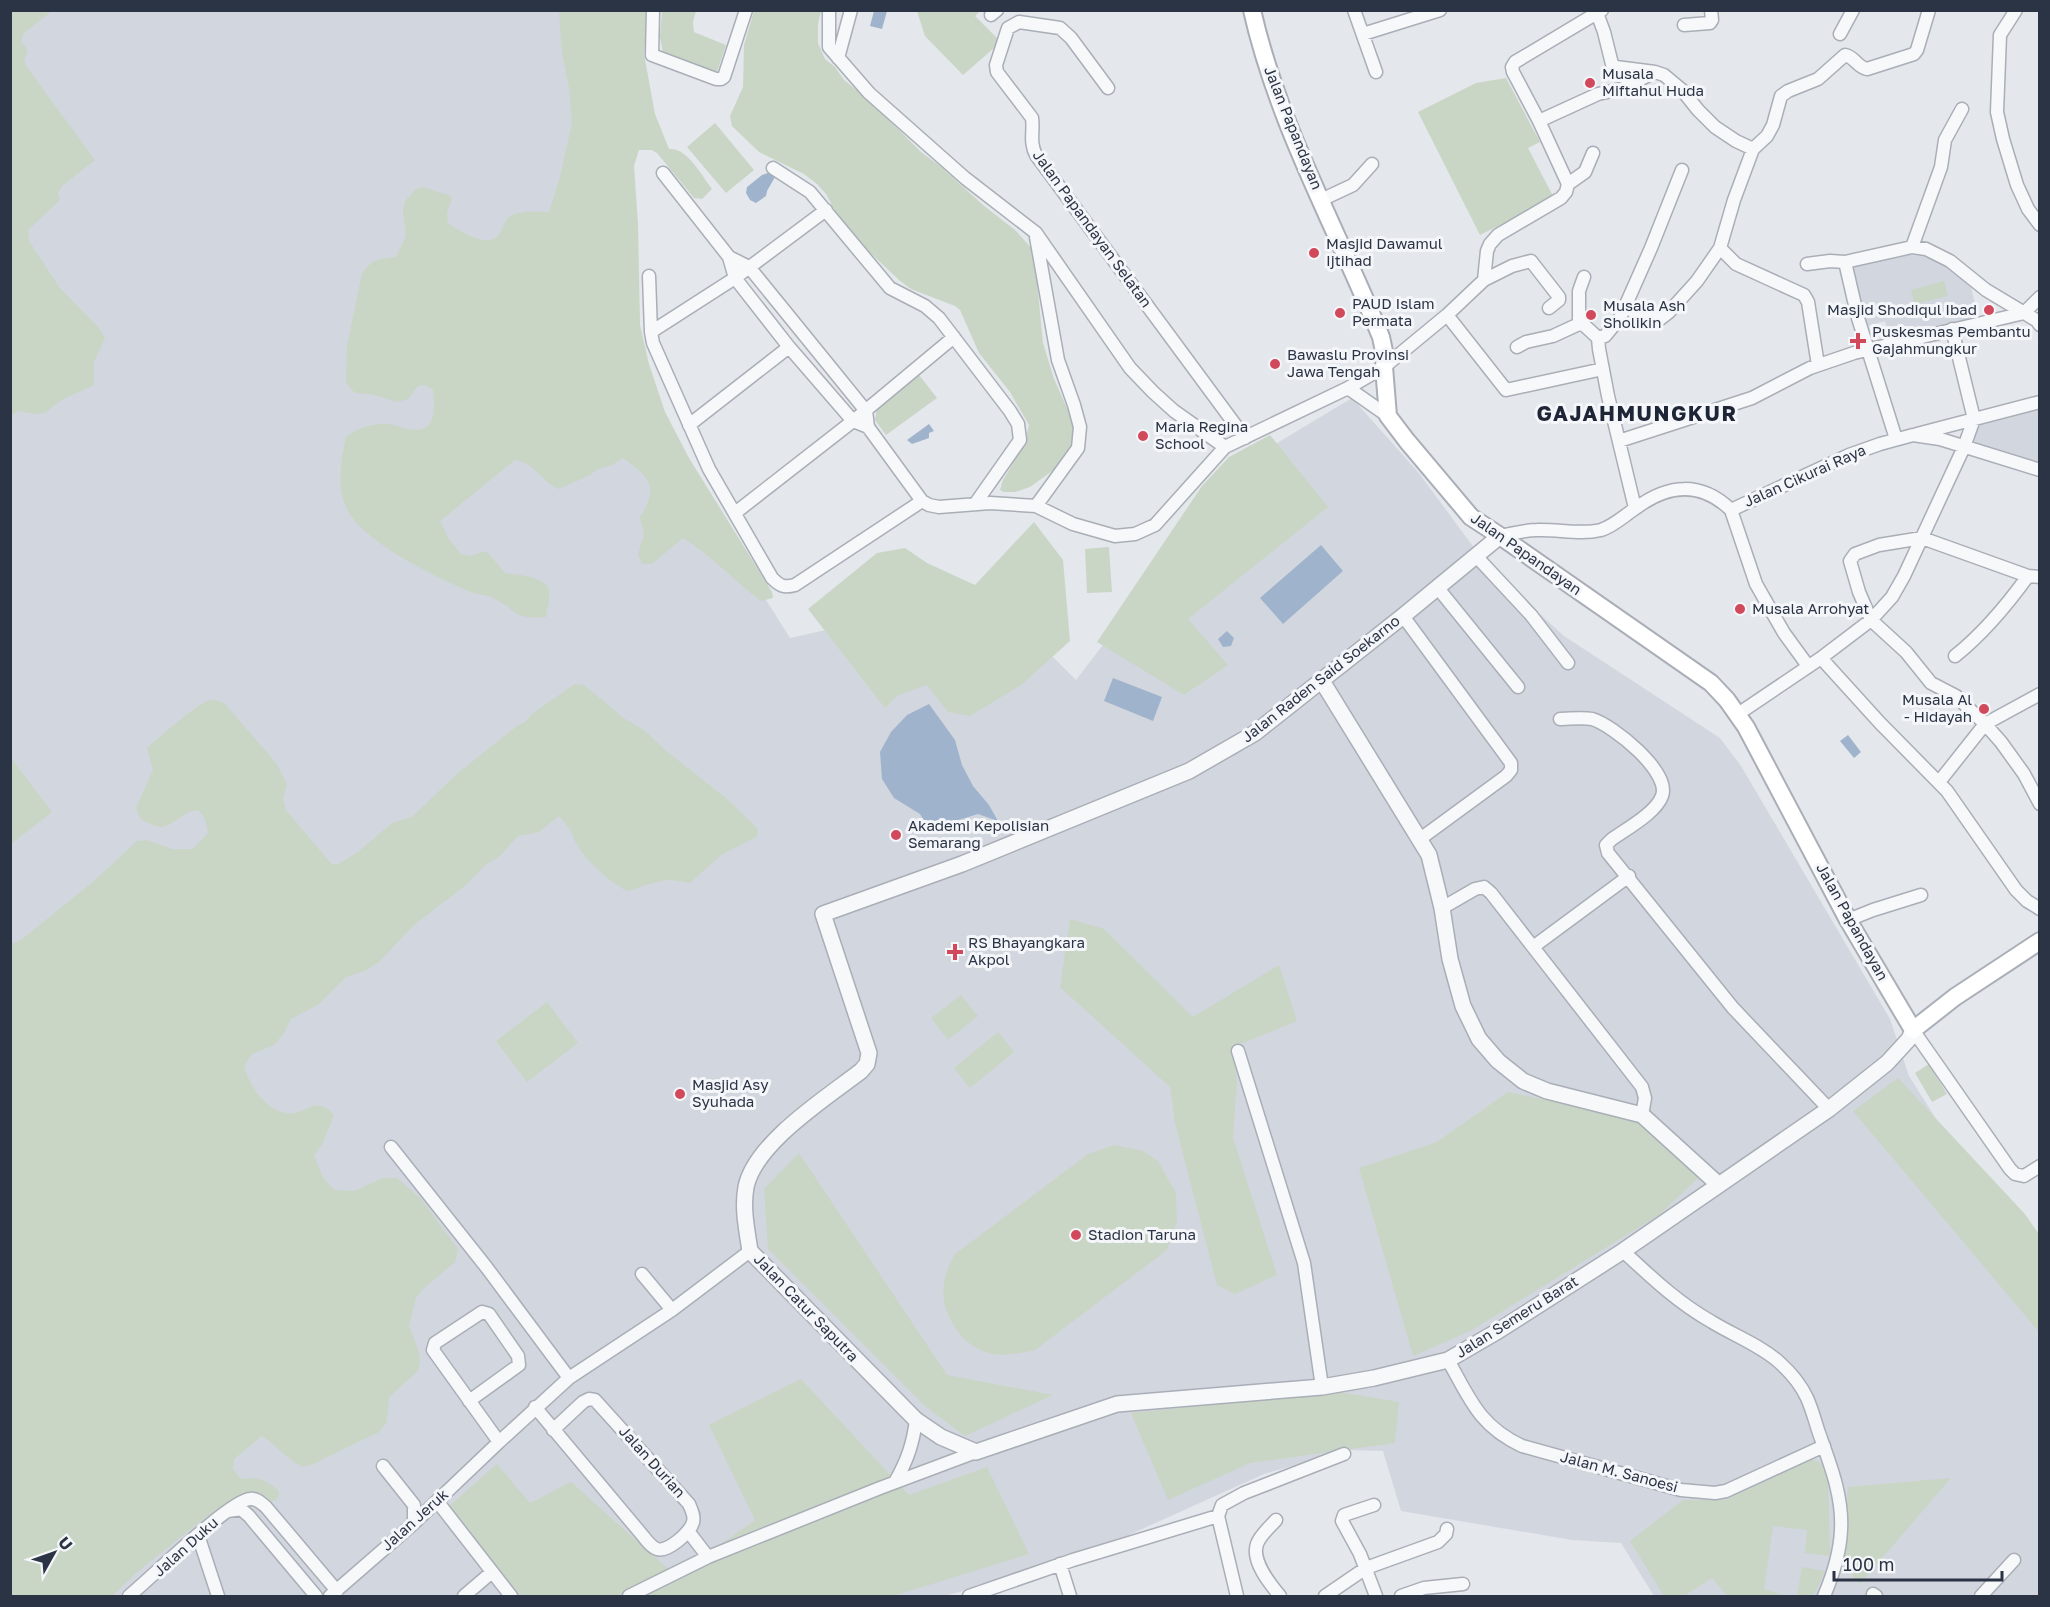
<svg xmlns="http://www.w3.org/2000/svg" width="2050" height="1607" viewBox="0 0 2050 1607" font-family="'Golos Text',sans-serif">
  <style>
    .built { fill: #d2d6de }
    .green { fill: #c9d6c5 }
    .water { fill: #9fb4cc }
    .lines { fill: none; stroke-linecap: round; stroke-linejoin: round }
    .minor-casing { stroke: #a9aeb7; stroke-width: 15 }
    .tertiary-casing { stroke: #a9aeb7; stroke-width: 18 }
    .secondary-casing { stroke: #a9aeb7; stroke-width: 20 }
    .minor { stroke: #f7f8fa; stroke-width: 12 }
    .tertiary { stroke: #f7f8fa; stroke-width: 15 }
    .secondary { stroke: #fff; stroke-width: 16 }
    .poi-dot { fill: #d1495b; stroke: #f4f6f9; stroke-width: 2 }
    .labels { text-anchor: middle; stroke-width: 6; stroke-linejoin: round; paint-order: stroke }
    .poi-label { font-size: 15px; fill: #2b3445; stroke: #f4f6f9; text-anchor: start }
    .street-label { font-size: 15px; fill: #2b3445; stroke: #f4f6f9 }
    .district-label { font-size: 21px; font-weight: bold; letter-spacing: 1.5px; fill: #1d2536; stroke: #f4f6f9 }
  </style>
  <rect width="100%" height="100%" fill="#e4e7ec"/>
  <path class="built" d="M11 11H586L625 284 651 417 790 638 857 623 1048 652 1076 680 1242 464 1352 398 1418 472 1483 560 1530 605 1564 636 1720 738 1741 766 1890 1019 1909 1076 2039 1282V1596H1654L1621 1543 1572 1540 1401 1511 1383 1451 1347 1450 1264 1474 1122 1538 998 1582 944 1596H11Z
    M1898 254 1936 257 1961 272 1971 287 1979 322 1891 343 1885 321 1861 328 1848 266 1872 262Z
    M2039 408V469L1966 447 1975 422Z"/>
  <path class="green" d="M11 10 52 11 24 33 21 41 28 51 24 59 26 66 95 160 62 186 58 193 60 200 28 230 29 241 59 287 99 328 105 338 94 362V385L62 400 44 413 34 414 18 411 11 416Z
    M559 11H648L644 54 655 114 669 149C687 147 702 176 712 189L702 199 694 198 657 153 652 150H639L634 166 638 224 640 325 649 364 665 412 689 458 772 592 773 598 761 601C734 581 712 556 683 538L652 564H642L638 555 644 534 640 517C660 486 649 477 623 458L610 466 598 469 590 475 559 489C540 481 537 464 515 460L440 521 449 539 461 554 470 556 486 551 505 573C517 575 547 576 549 591 550 599 547 609 546 617 511 619 519 611 493 598 486 594 478 595 471 592 437 578 368 544 349 513 335 489 341 462 346 437 358 428 369 424 385 424 392 423 400 428 407 429 437 435 435 411 433 389L424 385 418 386 408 399 397 402 371 394 355 393 346 383 347 346 362 273C372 259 380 259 396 257L406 236 403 212 405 201 416 189 423 187 448 195 452 198 447 213 448 223C457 230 484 246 495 238 502 234 503 224 508 218 517 209 537 212 549 212L560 177 572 123 569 88 562 53Z
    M662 11H696L693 22 694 32 726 45 717 72 663 53 660 37Z
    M754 11H821L818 24V43L825 59 835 67 844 80 867 98 921 152 940 166 983 205 1015 230 1034 251 1043 343 1054 379 1070 415 1075 433 1073 447 1055 469 1030 487 1015 492H1004L1000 490 1003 480 1024 445 1029 425 1010 392 979 353 960 310 955 306 911 289 899 280 859 242 840 220 826 194 817 184 804 174 759 152 732 126 730 116 743 87 744 45Z
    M917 11H980L975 16 1001 42 963 75 925 36Z
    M1506 78 1540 142 1528 148 1554 198 1480 235 1418 112 1476 83Z
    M715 123 754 170 726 193 687 147Z
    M1944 281 1948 296 1915 304 1911 290Z
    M919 375 937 398 886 435 875 420 877 408Z
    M1270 435 1328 507 1188 619 1228 665 1184 695 1097 642 1202 486 1229 457Z
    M1034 522 1063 560 1070 641 1021 685 970 716 948 712 927 685 897 696 885 708 808 609 877 553 905 548 927 563 975 585Z
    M1109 547 1112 592 1087 593 1085 549Z
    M575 684 584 685 625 719 644 730 665 750 726 798 757 828 758 833 756 837 721 855 690 883C684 883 677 880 671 880 657 880 641 887 628 891 614 886 590 864 581 851 571 837 573 830 559 816L539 832 518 836 499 857 485 865 466 885 414 925 379 962 365 971 346 977 319 1004 291 1019 284 1033 274 1045 252 1054 244 1066C249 1085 265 1110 286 1113 307 1117 312 1093 334 1115L323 1143 314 1156 324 1179 335 1190 354 1191 383 1178H397L421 1199 458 1249 455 1262 423 1289 416 1298 409 1326 419 1352 420 1362 418 1371 389 1397 387 1422 379 1432 313 1464 303 1467C287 1460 277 1445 262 1436L234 1459 233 1469 241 1479C259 1477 264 1479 278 1490L279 1495 276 1500 270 1502 254 1493 240 1494 206 1517 136 1573 112 1596H11L10 945 22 939 94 881 137 841 147 840 172 849H193L208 833C201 786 179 827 160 827 154 826 147 822 141 820L136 808 153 770 147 748C157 739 201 700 211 700 217 700 221 701 225 704L276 763 287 784 283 799 286 810 328 860 332 864 337 865 359 851 392 823 412 817 459 772 517 726 524 723 534 712Z
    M11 758 52 812 11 844Z
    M1070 919 1104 929 1193 1017 1279 965 1297 1021 1233 1047 1237 1082 1233 1138 1277 1275 1235 1294 1217 1285 1175 1123 1170 1087 1060 987Z
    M961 995 978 1016 948 1040 931 1018Z
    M547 1002 578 1043 527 1082 496 1041Z
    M998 1032 1014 1052 970 1088 954 1068Z
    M1929 1064 1947 1094 1932 1102 1915 1073Z
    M1898 1078 2024 1213 2039 1234V1332L1853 1111Z
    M1508 1092 1640 1119 1698 1178 1659 1215 1472 1330 1413 1356 1359 1168 1437 1142Z
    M1114 1145 1143 1151 1158 1161 1176 1193 1177 1221 1167 1250 1035 1350C1020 1353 1004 1357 989 1353 977 1350 966 1342 959 1333 939 1306 939 1284 954 1255L1088 1154Z
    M799 1153 947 1375 1053 1395 965 1436 925 1406 768 1249 764 1189Z
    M801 1379 909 1495 987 1467 1029 1554 893 1596H506L439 1515 497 1464 530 1503 571 1482 676 1576 755 1520 709 1425Z
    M1339 1392 1399 1402 1395 1443 1250 1463 1168 1500 1131 1413Z
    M1806 1457 1821 1463 1828 1479 1830 1556 1805 1553 1807 1530 1773 1526 1764 1589 1787 1596H1727L1712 1578 1684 1596H1664L1630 1541 1683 1500H1724L1794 1468Z
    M1951 1478 1860 1584 1844 1566 1848 1487Z
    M1802 1567 1825 1571 1814 1596H1797Z"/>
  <path class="water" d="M874 11H887L882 29 870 26Z
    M771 172 775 177 767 191 766 196 756 203 750 200 746 193 747 187 762 175Z
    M929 424 934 431 929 433V438L912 444 907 440Z
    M1321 545 1343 571 1283 624 1260 598Z
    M1227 631 1234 638 1231 646 1223 647 1218 639Z
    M1113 678 1162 697 1153 721 1104 701Z
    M929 704 955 740 962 765 973 786 989 805 998 821 978 814 942 825H927L920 814 894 798 882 779 880 752 891 732 907 715Z
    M1848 735 1861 752 1854 758 1840 741Z"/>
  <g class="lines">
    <g class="minor-casing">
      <path id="minor" d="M653 10 652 55 716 79H721L724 77 746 10
        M829 10V47L869 93 965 178 1036 233 1130 368 1153 392 1174 411 1225 447
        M1354 10 1376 72
        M2016 10 2000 35 1997 112 2003 139 2017 185 2028 209 2040 225
        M1597 13 1604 32 1612 64 1616 67 1655 72 1664 75 1682 90 1698 110 1715 127 1736 141 1753 149
        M991 15 997 10
        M1684 25 1710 23 1712 20 1711 10
        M1363 34 1440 10
        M1840 34 1853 10
        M838 58 851 10
        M1108 88 1071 38 1060 28 1019 22 1008 28 996 65 997 72 1032 118C1034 131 1029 142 1036 155L1245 438
        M1539 121 1598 94 1621 89 1655 72
        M773 168 810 192 890 288 925 306 939 318 1010 411 1018 424 1020 440 975 504
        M663 173 729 257 735 278 789 347 853 421 868 427
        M1568 184 1585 172 1593 153
        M1321 200 1353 185 1372 164
        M826 210 735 278 651 332 653 343 709 469 772 578C780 586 784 588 795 585L922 501
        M1912 247 1941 167 1945 140 1962 109
        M1720 248 1736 264 1804 295 1808 302 1818 365
        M729 257 749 267 866 411 868 427 922 501 929 505 939 507 990 503 1036 506 1073 524 1115 536 1135 534 1155 525 1225 447 1348 388 1384 367 1447 315 1484 280 1487 251 1490 244 1498 235 1561 198 1566 192 1568 184 1539 121 1513 72 1512 67 1515 62 1602 10
        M1845 262 1858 318 1896 439
        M1807 264 1830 261 1845 262 1912 247 1926 249 1950 261 1986 290 2036 320 2040 325
        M649 276 651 332
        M1484 280 1512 266 1531 261 1559 297V300L1549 308
        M1624 307 1651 319H1660L1669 312 1697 281 1720 248 1734 200 1753 149 1767 136 1773 125 1781 96 1788 91 1818 79 1845 55C1855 57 1857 67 1867 69L1914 54 1917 50 1929 10
        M1447 315 1506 390 1603 369
        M1579 324V291L1584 277
        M1517 347 1526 342 1553 336 1579 324 1584 325 1598 338
        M1348 388 1388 416
        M689 425 789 347
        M1917 434 2040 402
        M1619 441 1752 398 1810 368 1854 353 2024 313 2040 297
        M1036 506 1078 448 1080 427 1074 405 1058 360 1036 237
        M1635 508 1608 396 1599 349 1598 338 1605 336 1620 318 1651 248 1682 170
        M1731 510 1849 455 1880 444 1913 435 1940 439 2040 470
        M1731 510 1756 584 1784 633 1808 666
        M735 513 853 421 954 337
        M1500 536C1512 534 1524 530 1537 530 1558 529 1580 535 1601 530 1614 526 1625 515 1636 508 1668 484 1701 481 1731 510
        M1476 556 1531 615 1568 663
        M2040 577 2028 576 1922 538 1879 545 1855 554 1850 561 1859 592 1871 620 1906 652 1931 683 1956 696 1985 724 2001 742 2024 774 2040 804
        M1437 587 1518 687
        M1403 616 1511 763V770L1506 776 1420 839
        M1955 656C1984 633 2007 605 2028 576
        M1821 658 1880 723 1947 791 2016 890 2027 901 2040 909
        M1738 714 1821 658 1871 620 1892 597 1904 576 1964 447 1974 419 1952 329
        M1560 719C1569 719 1582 717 1592 719 1613 725 1671 772 1662 796 1656 813 1626 829 1611 840L1606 845 1608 853 1733 1008 1829 1109
        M1939 782 1985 724 2040 694
        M1442 908 1475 889 1484 887 1491 893 1642 1087 1645 1098 1642 1115
        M1848 920 1873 910 1921 895
        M1533 947 1629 876
        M1913 1030 2010 1169 2015 1174 2024 1176 2040 1166
        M1238 1051 1304 1263 1322 1387
        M391 1147 487 1268 569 1378 499 1442 433 1350 435 1343 482 1312 489 1314 518 1356 519 1365 469 1401
        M1623 1251C1651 1277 1678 1303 1712 1322 1733 1335 1760 1345 1779 1362 1789 1371 1801 1385 1807 1398 1812 1409 1815 1421 1819 1433 1830 1464 1843 1496 1841 1530 1840 1554 1833 1575 1824 1596
        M642 1274 672 1310
        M1448 1360C1470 1399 1479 1426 1522 1446L1681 1490 1715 1493 1726 1491 1824 1446
        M569 1378 672 1310 750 1251
        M535 1407 643 1536C647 1541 651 1547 657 1549 667 1553 691 1532 693 1522 695 1516 691 1509 689 1504L595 1400 589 1399 583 1402 553 1430
        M383 1466 414 1505V1523
        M895 1482C907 1461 913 1444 916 1420
        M437 1501 511 1596
        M1374 1505 1344 1515 1342 1521 1360 1554 1376 1596
        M228 1511 241 1509 249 1516 316 1596
        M1276 1520C1270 1527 1260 1535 1257 1544 1251 1561 1270 1584 1280 1596
        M688 1531 708 1557
        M198 1535 218 1596
        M1060 1564 1070 1596
        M1873 1594 1876 1596
        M129 1596C150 1579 230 1500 250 1499 257 1498 261 1503 266 1507L337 1591
        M330 1596 414 1523 499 1442
        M464 1596 492 1572
        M629 1596 708 1557 880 1488 976 1452
        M969 1596 1073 1560 1218 1516
        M1237 1596 1218 1516 1222 1505 1244 1493 1344 1454
        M1325 1596 1366 1568 1438 1542 1446 1534 1447 1529
        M1401 1596 1424 1588 1463 1584
        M1981 1596 2014 1560"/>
    </g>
    <g class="tertiary-casing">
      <path id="tertiary" d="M1500 536 1403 616 1255 733 1189 771 962 864 823 914 869 1053 867 1064 861 1071C826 1098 755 1143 746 1187 742 1209 747 1230 750 1251L916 1420 941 1437 976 1452 1117 1404 1322 1387 1374 1378 1448 1360 1498 1331 1623 1251 1829 1109 1887 1063 1909 1039 1913 1030
        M1322 681 1429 855 1442 908 1450 959 1463 1006 1479 1039 1498 1061 1523 1081 1547 1091 1642 1115 1719 1185"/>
    </g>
    <g class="secondary-casing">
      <path id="secondary" d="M1252 10C1278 125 1337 229 1381 337L1385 356 1384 367 1388 416 1407 441 1471 517 1500 536 1711 683 1727 700 1746 727 1848 920 1913 1030 1955 997 2040 941"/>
    </g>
    <use href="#minor" class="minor"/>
    <use href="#tertiary" class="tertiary"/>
    <use href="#secondary" class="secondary"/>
  </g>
  <g class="poi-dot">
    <circle cx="1590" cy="83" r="6"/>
    <circle cx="1314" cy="253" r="6"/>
    <circle cx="1989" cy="310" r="6"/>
    <circle cx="1340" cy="313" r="6"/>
    <circle cx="1591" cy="315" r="6"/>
    <path d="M1855 332h6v6h6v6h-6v6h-6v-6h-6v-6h6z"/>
    <circle cx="1275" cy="364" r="6"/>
    <circle cx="1143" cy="436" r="6"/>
    <circle cx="1740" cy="609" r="6"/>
    <circle cx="1984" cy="709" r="6"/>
    <circle cx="896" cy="835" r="6"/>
    <path d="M952 943h6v6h6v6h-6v6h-6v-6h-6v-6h6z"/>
    <circle cx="680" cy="1094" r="6"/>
    <circle cx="1076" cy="1235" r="6"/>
  </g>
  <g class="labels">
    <g class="poi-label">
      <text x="1602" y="79">Musala<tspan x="1602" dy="17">Miftahul Huda</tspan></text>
      <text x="1326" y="249">Masjid Dawamul<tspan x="1326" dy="17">Ijtihad</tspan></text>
      <text x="1352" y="309">PAUD Islam<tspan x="1352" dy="17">Permata</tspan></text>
      <text x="1603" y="311">Musala Ash<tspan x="1603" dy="17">Sholikin</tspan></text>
      <text x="1977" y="315" text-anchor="end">Masjid Shodiqul Ibad</text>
      <text x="1872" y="337">Puskesmas Pembantu<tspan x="1872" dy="17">Gajahmungkur</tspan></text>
      <text x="1287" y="360">Bawaslu Provinsi<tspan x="1287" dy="17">Jawa Tengah</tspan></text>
      <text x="1155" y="432">Maria Regina<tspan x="1155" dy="17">School</tspan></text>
      <text x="1752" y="614">Musala Arrohyat</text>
      <text x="1972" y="705" text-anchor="end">Musala Al<tspan x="1972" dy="17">- Hidayah</tspan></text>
      <text x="908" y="831">Akademi Kepolisian<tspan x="908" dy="17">Semarang</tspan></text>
      <text x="968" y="948">RS Bhayangkara<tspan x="968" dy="17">Akpol</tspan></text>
      <text x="692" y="1090">Masjid Asy<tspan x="692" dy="17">Syuhada</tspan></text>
      <text x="1088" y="1240">Stadion Taruna</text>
    </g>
    <g class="street-label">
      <text transform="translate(1293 128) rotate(68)" y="5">Jalan Papandayan</text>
      <text transform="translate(1092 229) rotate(54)" y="5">Jalan Papandayan Selatan</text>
      <text transform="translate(1805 476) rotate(-24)" y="5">Jalan Cikurai Raya</text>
      <text transform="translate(1526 554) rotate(35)" y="5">Jalan Papandayan</text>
      <text transform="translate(1321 679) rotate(-38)" y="5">Jalan Raden Said Soekarno</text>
      <text transform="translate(1852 922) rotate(61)" y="5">Jalan Papandayan</text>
      <text transform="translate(806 1308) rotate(46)" y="5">Jalan Catur Saputra</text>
      <text transform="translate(1517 1317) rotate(-32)" y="5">Jalan Semeru Barat</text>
      <text transform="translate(652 1462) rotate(48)" y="5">Jalan Durian</text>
      <text transform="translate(1619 1472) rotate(15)" y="5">Jalan M. Sanoesi</text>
      <text transform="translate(415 1520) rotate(-42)" y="5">Jalan Jeruk</text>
      <text transform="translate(186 1547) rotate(-42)" y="5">Jalan Duku</text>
    </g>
    <g class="district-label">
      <text x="1637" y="421">GAJAHMUNGKUR</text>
    </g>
  </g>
  <rect width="2050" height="1607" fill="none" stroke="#2b3445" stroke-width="24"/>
  <g transform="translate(54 1553) rotate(50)" stroke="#f4f6f9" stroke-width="4.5" paint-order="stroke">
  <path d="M0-4.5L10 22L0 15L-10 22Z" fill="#2b3445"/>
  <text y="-9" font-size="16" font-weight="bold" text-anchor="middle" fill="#2b3445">U</text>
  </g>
  <path d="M1834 1571v9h168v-9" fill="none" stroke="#2b3445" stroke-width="3"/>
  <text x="1843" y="1571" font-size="18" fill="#2b3445" stroke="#f4f6f9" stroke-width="4.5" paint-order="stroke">100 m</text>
</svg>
